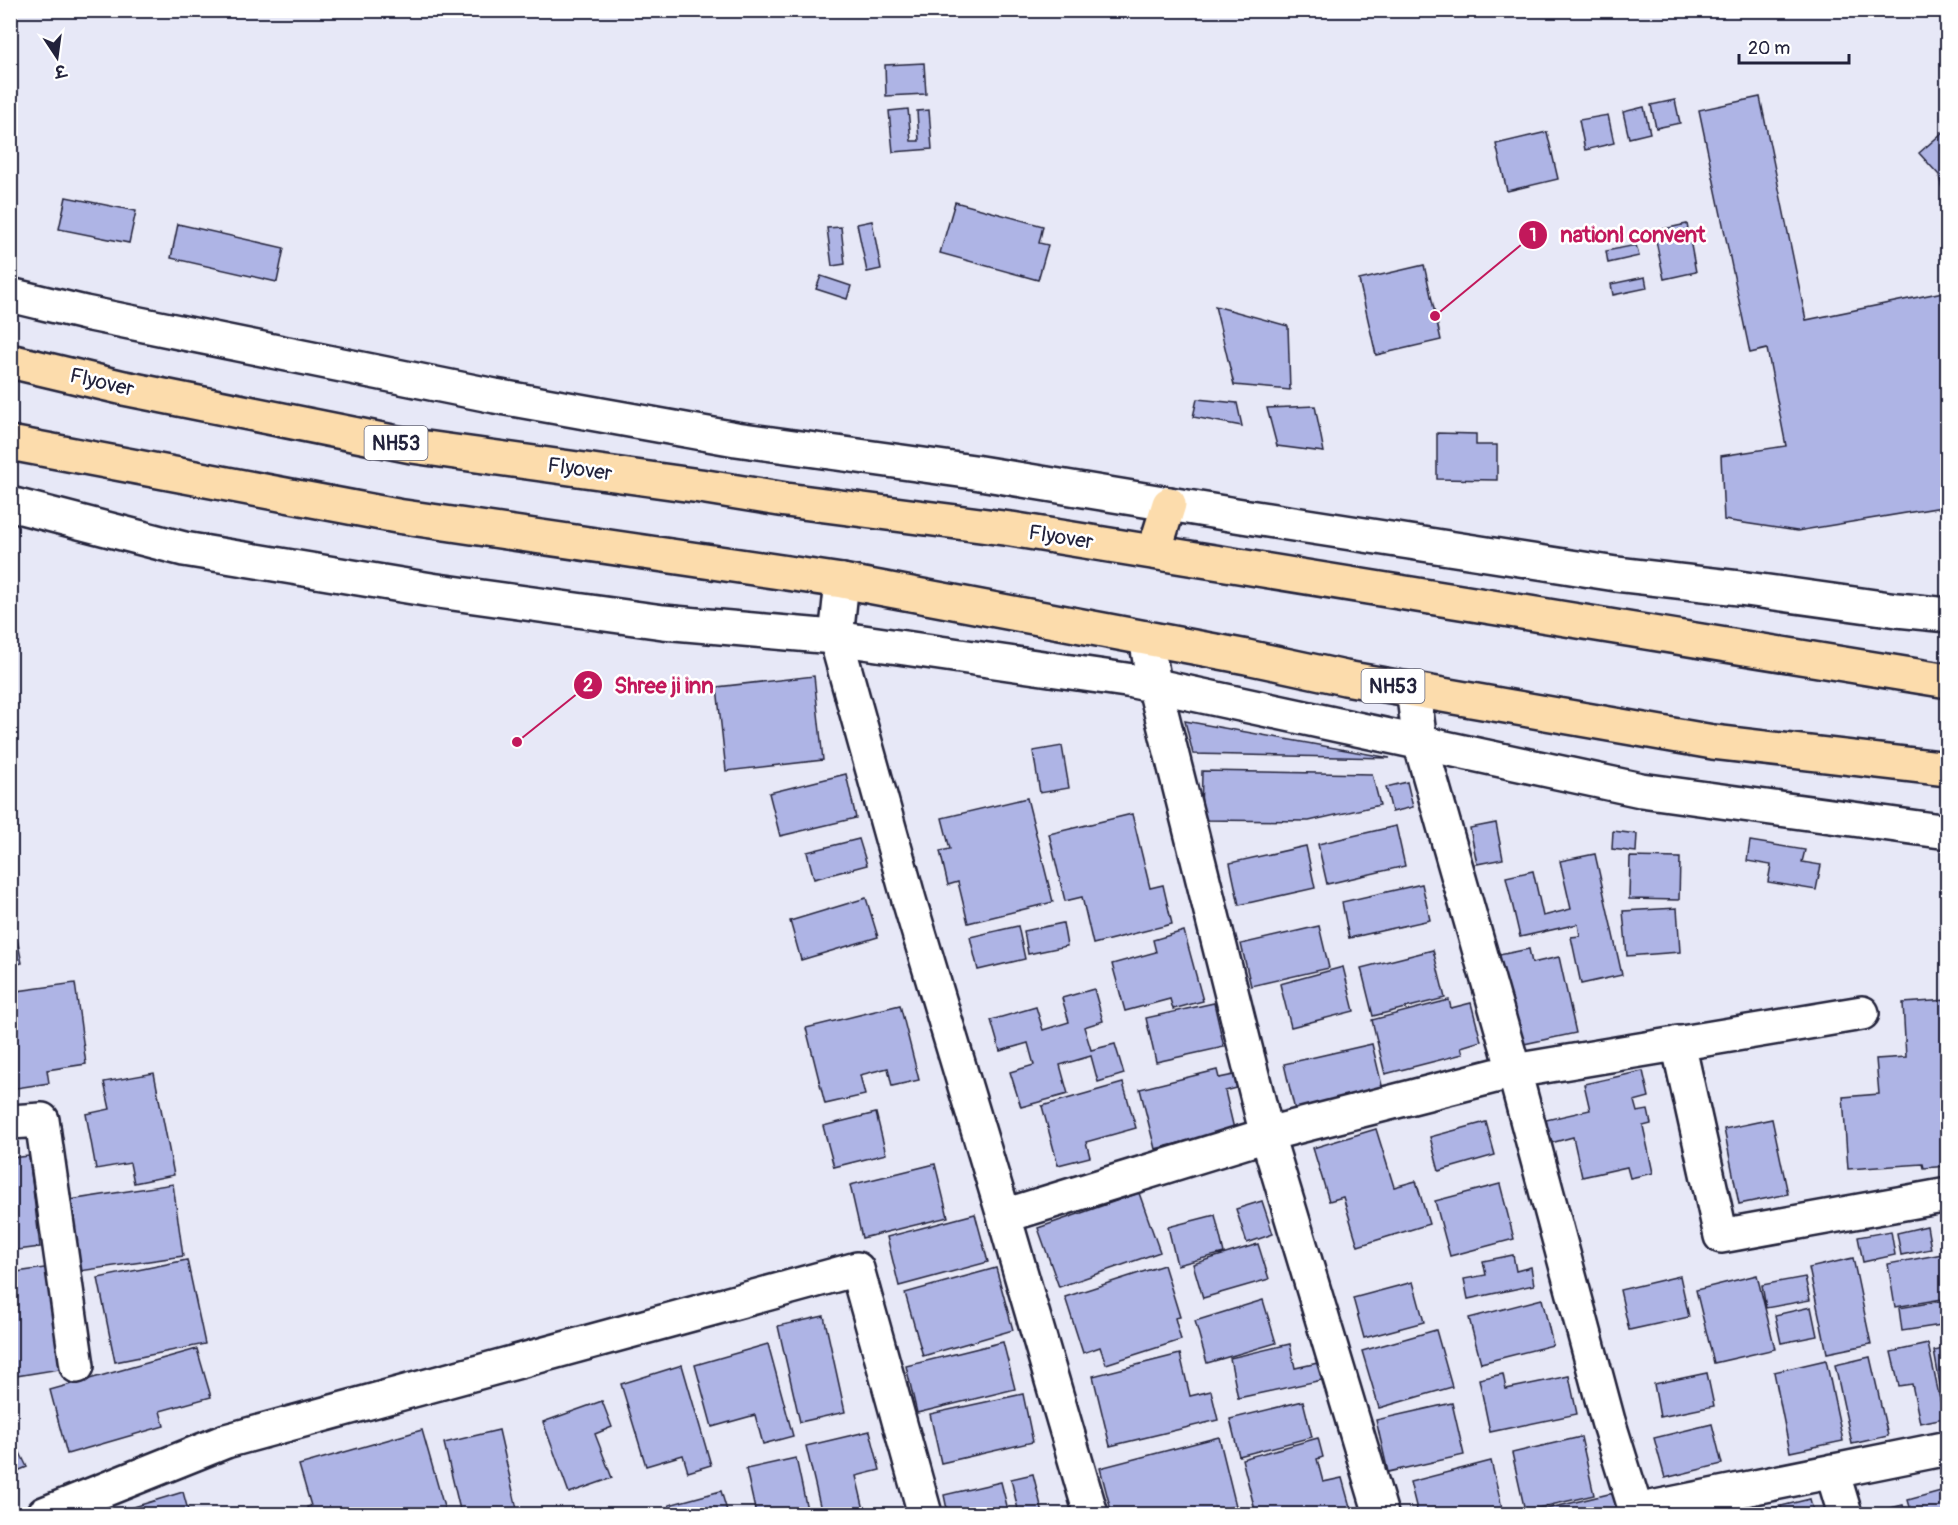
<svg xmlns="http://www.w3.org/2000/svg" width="1958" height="1525" viewBox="0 0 1958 1525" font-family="Pangolin,'Playpen Sans Deva',sans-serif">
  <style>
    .building { fill: #aeb4e5; stroke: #22223b; stroke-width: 1.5 }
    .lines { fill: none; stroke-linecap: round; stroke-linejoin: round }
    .street-casing { stroke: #22223b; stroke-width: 38 }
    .secondary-casing { stroke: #22223b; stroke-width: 38 }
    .highway-casing { stroke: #22223b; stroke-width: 38 }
    .street { stroke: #fff; stroke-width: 33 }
    .secondary { stroke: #fff; stroke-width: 33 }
    .highway { stroke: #fcdcac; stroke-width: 33 }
    .labels { text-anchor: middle; stroke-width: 5; stroke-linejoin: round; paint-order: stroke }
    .shield { fill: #fff; stroke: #646476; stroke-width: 1.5 }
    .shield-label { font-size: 20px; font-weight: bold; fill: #22223b }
    .street-label { font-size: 21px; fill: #22223b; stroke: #fff }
    .leader { fill: none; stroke: #c2185b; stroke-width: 2 }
    .callout-dot { fill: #c2185b; stroke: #fff; stroke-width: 2 }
    .mark-label { font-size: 18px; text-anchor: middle; font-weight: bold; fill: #fff }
    .callout-label { font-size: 22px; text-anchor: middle; font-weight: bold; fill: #c2185b; stroke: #fff; stroke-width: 5; stroke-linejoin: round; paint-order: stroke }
  </style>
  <rect width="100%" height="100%" fill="#e7e8f7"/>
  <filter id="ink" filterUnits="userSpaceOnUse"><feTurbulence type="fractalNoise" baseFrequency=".0167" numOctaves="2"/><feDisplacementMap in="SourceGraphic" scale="12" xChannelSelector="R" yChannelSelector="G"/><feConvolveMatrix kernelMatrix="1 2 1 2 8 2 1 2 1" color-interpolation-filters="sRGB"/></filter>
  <g filter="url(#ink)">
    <path class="building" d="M924 63 926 94 886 96 885 65Z
      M1760 97 1806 320 1948 291V506L1797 531 1724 520 1721 456 1786 446 1767 349 1750 353 1699 110Z
      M1675 100 1680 123 1656 128 1651 105Z
      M10 105 15 106 10 122Z
      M1644 107 1650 133 1629 138 1623 112Z
      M908 109 911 141H919L917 111 929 110 932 149 893 152 889 111Z
      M1608 115 1614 143 1585 150 1579 120Z
      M1948 128V216L1939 175 1919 153Z
      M1547 132 1558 179 1507 191 1496 144Z
      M66 197 136 211 129 243 59 229Z
      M955 202 1043 226 1039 243 1048 245 1038 280 940 253Z
      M872 221 881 269 867 272 857 224Z
      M178 224 284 248 277 282 171 258Z
      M1687 224 1696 272 1664 279 1654 231Z
      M841 227 845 264 832 266 827 228Z
      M1636 245 1639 256 1608 263 1606 251Z
      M1424 265 1441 340 1376 355 1359 280Z
      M821 276 851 286 847 299 816 289Z
      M1645 277 1647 288 1613 295 1611 284Z
      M1215 306 1288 326 1290 390 1234 385Z
      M1197 399 1237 403 1242 426 1193 417Z
      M1315 406 1324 452 1277 446 1267 408Z
      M1437 433 1476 434V445H1497V480L1437 479Z
      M814 676 823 760 726 771 717 687Z
      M1185 721 1390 758 1193 754Z
      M1062 746 1069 788 1040 793 1033 751Z
      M1202 771 1372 774 1380 805 1309 821 1201 820Z
      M846 774 856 818 780 836 769 793Z
      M1407 782 1413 807 1392 812 1386 787Z
      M1027 798 1053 902 968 923 958 882 948 885 940 851 950 849 942 818Z
      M1132 814 1150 888 1163 885 1172 924 1093 944 1082 897 1065 901 1049 834Z
      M1496 823 1503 859 1477 864 1470 828Z
      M1396 826 1405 866 1327 884 1318 844Z
      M1613 831 1637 834 1636 852 1612 849Z
      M859 839 867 865 814 879 807 852Z
      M1750 841 1805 850 1802 862 1821 865 1816 890 1768 882 1771 865 1747 861Z
      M1306 846 1315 888 1239 905 1230 863Z
      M1595 854 1622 975 1581 984 1571 937 1580 936 1578 924 1520 937 1506 877 1533 871 1543 916 1571 909 1560 861Z
      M1630 857 1680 858 1679 900 1629 899Z
      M1422 884 1430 920 1349 938 1342 902Z
      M866 898 878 937 801 960 790 921Z
      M1677 908 1680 952 1627 956 1623 911Z
      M1063 923 1067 946 1028 954 1024 931Z
      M1018 926 1025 959 978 970 970 937Z
      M1319 926 1329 968 1251 986 1241 944Z
      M15 929 22 963 10 966V930Z
      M1184 931 1203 1001 1173 1009 1170 999 1125 1011 1112 964 1156 952 1153 940Z
      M1529 949 1532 963 1559 957 1576 1033 1519 1045 1499 955Z
      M1433 950 1445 998 1373 1016 1361 968Z
      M1343 967 1354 1011 1291 1027 1280 984Z
      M75 983 86 1064 47 1070 49 1083 10 1089V992Z
      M1094 989 1103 1021 1084 1027 1091 1050 1115 1044 1124 1074 1098 1082 1091 1056 1060 1065 1068 1094 1021 1107 1010 1072 1034 1065 1028 1043 1000 1051 991 1020 1036 1007 1043 1030 1069 1022 1062 998Z
      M1449 1000 1451 1008 1471 1003 1481 1041 1461 1047 1463 1054 1385 1074 1372 1020Z
      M1948 1000V1166L1924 1168 1923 1164 1848 1169 1843 1097 1879 1094 1876 1059 1906 1057 1903 1003Z
      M1214 1003 1224 1047 1156 1062 1146 1018Z
      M900 1005 919 1080 892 1086 888 1068 860 1075 865 1095 825 1104 806 1028Z
      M1372 1044 1385 1098 1297 1119 1284 1064Z
      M1217 1070 1219 1078 1234 1075 1237 1088 1225 1091 1234 1129 1155 1149 1140 1089Z
      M1643 1071 1649 1097 1634 1101 1637 1112 1648 1110 1651 1124 1643 1126 1653 1173 1630 1178 1627 1167 1582 1177 1573 1137 1551 1143 1546 1120 1590 1110 1584 1084Z
      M154 1073 174 1175 134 1183 130 1163 96 1169 86 1114 110 1109 104 1082Z
      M1123 1083 1136 1128 1086 1142 1090 1157 1058 1165 1042 1106Z
      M876 1113 886 1154 834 1167 823 1126Z
      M1772 1119 1788 1194 1739 1204 1724 1129Z
      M1486 1122 1495 1155 1439 1171 1430 1137Z
      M1376 1129 1394 1187 1416 1181 1429 1224 1358 1246 1343 1197 1329 1201 1313 1148Z
      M29 1156 40 1247 10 1251V1158Z
      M935 1164 948 1217 862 1238 850 1185Z
      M173 1184 183 1256 80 1271 70 1200Z
      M1500 1184 1514 1239 1450 1256 1435 1201Z
      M1139 1193 1160 1252 1059 1287 1038 1228Z
      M1262 1201 1273 1234 1247 1243 1236 1209Z
      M975 1214 988 1262 899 1286 887 1237Z
      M1215 1215 1224 1253 1177 1265 1168 1227Z
      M1927 1226 1931 1249 1901 1255 1897 1233Z
      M1891 1231 1895 1255 1863 1262 1858 1237Z
      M1258 1244 1269 1279 1203 1298 1193 1264Z
      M1948 1253V1298L1895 1307 1888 1264Z
      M1513 1255 1516 1271 1531 1267 1534 1285 1468 1299 1464 1279 1486 1275 1483 1261Z
      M1853 1258 1871 1344 1827 1353 1809 1268Z
      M187 1260 205 1344 115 1362 98 1278Z
      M1164 1265 1180 1317 1175 1318 1181 1340 1106 1364 1100 1347 1083 1353 1065 1297Z
      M51 1267 66 1368 10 1377V1273Z
      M996 1268 1013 1330 923 1356 905 1293Z
      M1757 1275 1775 1349 1714 1363 1696 1290Z
      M1680 1276 1689 1317 1629 1330 1620 1290Z
      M1805 1277 1810 1300 1766 1308 1762 1285Z
      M1413 1282 1424 1322 1364 1338 1353 1298Z
      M1542 1299 1553 1345 1481 1363 1469 1318Z
      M1263 1300 1276 1343 1207 1363 1195 1321Z
      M1948 1300V1324L1902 1331 1899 1308Z
      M1811 1307 1817 1336 1781 1343 1775 1315Z
      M824 1316 845 1412 800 1422 778 1326Z
      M1436 1330 1452 1387 1379 1408 1362 1351Z
      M1003 1342 1015 1389 917 1413 906 1366Z
      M768 1344 793 1436 763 1444 755 1415 712 1427 695 1365Z
      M1290 1344 1295 1368 1318 1363 1322 1380 1238 1398 1230 1358Z
      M1928 1344 1944 1418 1920 1423 1912 1384 1899 1386 1891 1352Z
      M1948 1348V1418H1946L1934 1351Z
      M197 1349 211 1397 160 1411 164 1426 67 1454 50 1390Z
      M1180 1354 1190 1396 1211 1391 1218 1420 1110 1446 1093 1376Z
      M1870 1357 1888 1436 1852 1444 1835 1365Z
      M1826 1360 1843 1441 1790 1452 1774 1372Z
      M682 1365 711 1465 688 1472 683 1455 646 1466 621 1384Z
      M1707 1373 1714 1406 1660 1417 1654 1384Z
      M1503 1374 1506 1389 1569 1376 1577 1414 1490 1432 1479 1379Z
      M1023 1394 1033 1442 941 1463 930 1414Z
      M602 1401 612 1427 595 1434 612 1478 569 1493 543 1422Z
      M1303 1401 1312 1437 1239 1456 1230 1419Z
      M1452 1403 1464 1455 1388 1472 1376 1420Z
      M1712 1424 1722 1464 1665 1478 1654 1438Z
      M422 1430 446 1514H309L307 1507 311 1506 299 1465Z
      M499 1430 517 1509 494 1514H461L444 1443Z
      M870 1431 880 1470 856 1476 865 1514H822L806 1446Z
      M10 1432 27 1467 10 1474Z
      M1219 1437 1236 1506 1202 1514H1112L1100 1468Z
      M1581 1437 1594 1495 1525 1511 1512 1453Z
      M1318 1438 1323 1457 1317 1459 1323 1482 1342 1478 1352 1514H1256L1242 1459Z
      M796 1458 808 1514H756L746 1469Z
      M1491 1461 1503 1512 1494 1514H1418L1410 1482Z
      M1033 1474 1043 1514H1019L1011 1479Z
      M1001 1482 1009 1514H948L944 1495Z
      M1948 1489V1514H1912L1908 1500Z
      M721 1491 728 1514H671L669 1505Z
      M183 1492 189 1514H111Z
      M1613 1493 1618 1514H1535L1534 1512Z
      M1810 1499 1814 1514H1783L1781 1506Z
      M1903 1505 1905 1514H1866Z
      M1781 1506 1783 1514H1744Z"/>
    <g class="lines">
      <g class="street-casing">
        <path id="street" d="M842 581 836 638 909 900 1004 1216
          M1146 638 1154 684 1267 1135 1381 1514
          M1413 690 1420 742 1514 1071 1608 1421 1637 1514
          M1678 1043 1721 1236 1948 1195
          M10 1122 42 1120 77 1366
          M1832 1471 1845 1514
          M1636 1511 1948 1448
          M44 1514 226 1441 857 1269 925 1514
          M1091 1514 1004 1216 1283 1130 1514 1071 1862 1013"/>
      </g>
      <g class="secondary-casing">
        <path id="secondary" d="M10 295 85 313 495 396 736 439 974 472 1242 516 1616 574 1739 588 1897 610 1948 615
          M10 504 184 549 431 590 663 622 822 636 1133 681 1641 790 1948 832"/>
      </g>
      <g class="highway-casing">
        <path id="highway" d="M10 361 124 388 412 446 700 486 786 500 1011 529 1948 681
          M10 443 397 516 842 581 1247 657 1345 678 1713 742 1948 769
          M1154 552 1169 504"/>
      </g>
      <use href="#street" class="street"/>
      <use href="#secondary" class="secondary"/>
      <use href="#highway" class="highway"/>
    </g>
  </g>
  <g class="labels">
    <g class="shield">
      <rect x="364.5" y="426" width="63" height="34" rx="4.5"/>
      <rect x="1361.5" y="669" width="63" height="34" rx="4.5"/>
    </g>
    <g class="shield-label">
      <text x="396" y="450">NH53</text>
      <text x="1393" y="693">NH53</text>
    </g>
    <g class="street-label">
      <text transform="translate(102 382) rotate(13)" y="7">Flyover</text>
      <text transform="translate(580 469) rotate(8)" y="7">Flyover</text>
      <text transform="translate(1061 537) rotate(9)" y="7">Flyover</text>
    </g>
  </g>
  <path class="leader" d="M1435 316L1533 235M517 742L588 685"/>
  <g class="callout-dot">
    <circle cx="1435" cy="316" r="6"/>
    <circle cx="517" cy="742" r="6"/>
    <circle cx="1533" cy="235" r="15"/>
    <circle cx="588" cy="685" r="15"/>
  </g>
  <g class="mark-label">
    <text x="1533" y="241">1</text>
    <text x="588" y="691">2</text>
  </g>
  <g class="callout-label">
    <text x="1633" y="242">nationl convent</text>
    <text x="664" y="693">Shree ji inn</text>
  </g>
  <rect width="1958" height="1525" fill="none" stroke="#fff" stroke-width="36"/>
  <rect x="18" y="18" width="1922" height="1489" fill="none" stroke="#22223b" stroke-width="2" filter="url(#ink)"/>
  <g transform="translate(57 57) rotate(167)" stroke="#ffffff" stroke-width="4.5" paint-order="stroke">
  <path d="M0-4.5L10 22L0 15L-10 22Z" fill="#22223b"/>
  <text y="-9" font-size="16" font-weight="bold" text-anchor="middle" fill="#22223b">उ</text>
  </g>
  <path d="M1739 54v9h110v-9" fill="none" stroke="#22223b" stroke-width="3"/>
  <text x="1748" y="54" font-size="18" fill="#22223b" stroke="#ffffff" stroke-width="4.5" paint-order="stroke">20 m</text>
</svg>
